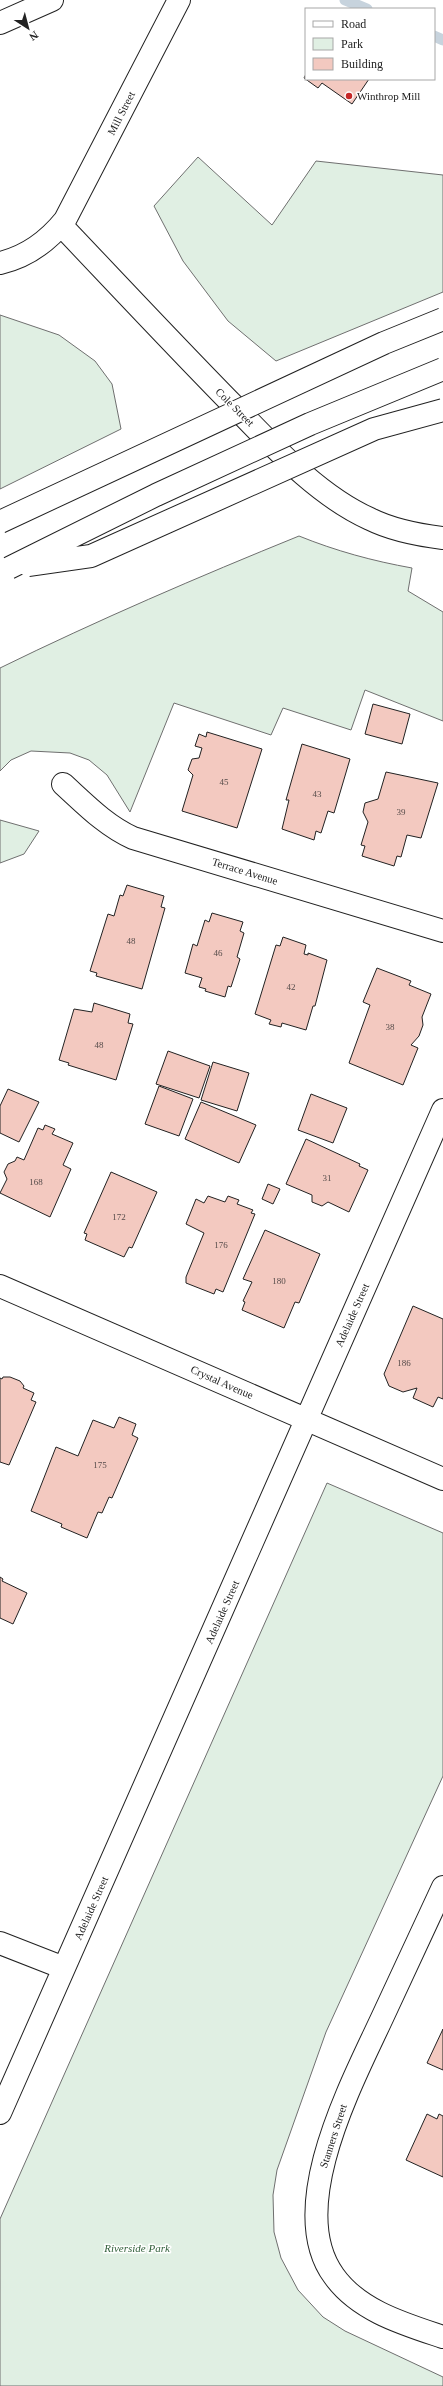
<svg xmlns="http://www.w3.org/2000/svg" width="443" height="2386" viewBox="0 0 443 2386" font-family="'Times New Roman',serif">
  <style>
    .green { fill: #e0efe3; stroke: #6f6f6f }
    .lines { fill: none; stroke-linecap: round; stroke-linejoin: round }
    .stream { stroke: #c7d3dd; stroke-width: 11 }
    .building { fill: #f3c9c0; stroke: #222 }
    .street-casing { stroke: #222; stroke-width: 24 }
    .highway-casing { stroke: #222; stroke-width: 24 }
    .street { stroke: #fff; stroke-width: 22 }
    .highway { stroke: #fff; stroke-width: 22 }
    .highway-bridge-casing { stroke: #222; stroke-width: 24; stroke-linecap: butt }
    .highway-bridge { stroke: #fff; stroke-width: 22 }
    .poi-dot { fill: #c62828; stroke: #fff; stroke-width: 1.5 }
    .labels { text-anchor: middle; stroke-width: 3; stroke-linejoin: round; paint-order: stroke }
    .number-label { font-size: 9px; fill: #564c4a }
    .poi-label { font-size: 11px; fill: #222; stroke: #fff; text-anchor: start }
    .street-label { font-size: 11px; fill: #222; stroke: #fff }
    .park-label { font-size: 11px; font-style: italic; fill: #2f5e38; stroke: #fff }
  </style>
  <rect width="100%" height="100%" fill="#fff"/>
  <path class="green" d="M198 157 272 225 316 161 443 175V292L276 361 228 321 183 261 154 206Z
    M0 315 59 335 95 361 112 384 121 429 0 489Z
    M299 536C336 551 373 561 412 568L408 591 443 612V721L365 690 351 730 283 708 271 735 174 703 130 812 107 775 89 760 70 753 31 751 11 760 0 771V668C98 620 198 577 299 536Z
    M0 820 39 831 24 854 0 863Z
    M327 1483 443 1533V1776L326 2032 277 2170 273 2195 274 2232 281 2258 298 2290 323 2317 345 2331 443 2377V2386H0V2219Z"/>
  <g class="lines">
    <path class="stream" d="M345 0 367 9
      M434 36 443 40"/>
  </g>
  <path class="building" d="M306 74V79H369L352 104 322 83 318 88 304 78Z
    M373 704 410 714 402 744 365 734Z
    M207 732 262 749 237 828 182 811 193 775 188 770 192 759 199 758 202 748 195 746 199 734 206 737Z
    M302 744 350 759 334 813 328 811 321 833 316 831 314 840 282 829 289 800H286Z
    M386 772 438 783 421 838 407 835 401 857 397 856 394 866 362 856 365 846 361 845 368 822 363 812 365 803 378 799Z
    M127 885 164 896 161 907 165 908 142 989 96 976 97 973 90 971 108 914 114 916 120 895 123 896Z
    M212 913 243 922 240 931 244 933 237 957 240 959 231 987 228 986 225 997 205 991 206 989 199 987 202 978 185 973 193 944 197 946 205 920 209 922Z
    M283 937 306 945 304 954 308 955V953L327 960 315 1006H313L306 1030 282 1023 281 1027 269 1024 271 1020 255 1014 276 945 280 946Z
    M377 968 411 981 409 985 431 994 422 1017 423 1025 419 1036 411 1045 418 1048 403 1085 349 1063 370 1005 363 1002Z
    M94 1003 130 1014 128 1023 133 1024 116 1080 68 1065 69 1063 59 1060 74 1009 92 1012Z
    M168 1051 210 1066 199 1098 156 1084Z
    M213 1062 249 1073 237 1111 201 1100Z
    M159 1086 193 1099 179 1136 145 1124Z
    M8 1089 39 1102 19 1142 0 1133V1106Z
    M311 1094 347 1108 333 1143 298 1130Z
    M201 1102 256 1125 239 1163 185 1139Z
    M45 1125 55 1129 52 1134 73 1143 63 1165 71 1169 50 1217 0 1193 7 1179 4 1172 8 1164 15 1161 17 1157 24 1160 38 1128 43 1130Z
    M306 1139 360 1164 359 1166 368 1170 349 1212 328 1202 322 1206 312 1202V1195L286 1184Z
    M111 1172 157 1192 132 1248 129 1247 124 1257 85 1240 87 1234 84 1233Z
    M268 1184 280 1189 273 1204 262 1199Z
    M208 1196 225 1202 228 1196 239 1200 237 1204 253 1210 251 1213 255 1214 223 1292 216 1289 214 1294 186 1283V1277L204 1233 186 1224 196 1199 204 1203Z
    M265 1230 320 1254 299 1303 295 1302 284 1328 242 1310 245 1302 243 1301 252 1282 243 1279Z
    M413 1306 443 1319V1399L438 1397 433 1407 413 1398 417 1388 403 1392 389 1386 384 1374Z
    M3 1377H10L20 1381 24 1386 23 1388 34 1393 31 1400 36 1402 9 1465 0 1462V1378L2 1379Z
    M119 1417 136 1424 132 1435 138 1438 112 1498 109 1497 102 1513 98 1512 87 1538 61 1527 62 1524 31 1511 56 1447 78 1456 93 1420 114 1428Z
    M0 1577 3 1579 2 1581 27 1593 13 1624 0 1618Z
    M443 2029V2070L427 2063Z
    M427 2114 437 2119 439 2114 443 2116V2177L406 2160Z"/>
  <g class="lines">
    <g class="street-casing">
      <path id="street" d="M61 225C118 285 175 346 233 405 273 446 317 495 370 519 392 530 418 535 443 538
        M0 263C26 257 48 241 65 220L179 0
        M63 784C85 804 106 826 133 838L443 931
        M0 1286 443 1479
        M443 1887C423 1930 403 1973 383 2016 353 2081 284 2208 334 2276 359 2311 404 2324 443 2337
        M0 1943 64 1968
        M0 2113 443 1110"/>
    </g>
    <g class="highway-casing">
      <path id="highway" d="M0 23 52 0"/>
    </g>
    <use href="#street" class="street"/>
    <use href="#highway" class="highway"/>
    <g class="highway-bridge-casing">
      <path id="highway-bridge" d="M0 522 384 343 443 319
        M28 565 91 556 374 429 443 410
        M9 568 156 495 310 424 443 369"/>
    </g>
    <use href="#highway-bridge" class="highway-bridge"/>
  </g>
  <circle class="poi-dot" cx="349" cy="96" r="4"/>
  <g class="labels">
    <g class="number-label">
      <text x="224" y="785">45</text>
      <text x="317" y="797">43</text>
      <text x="401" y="815">39</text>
      <text x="131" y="944">48</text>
      <text x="218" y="956">46</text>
      <text x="291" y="990">42</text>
      <text x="390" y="1030">38</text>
      <text x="99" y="1048">48</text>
      <text x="327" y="1181">31</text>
      <text x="36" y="1185">168</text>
      <text x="119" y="1220">172</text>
      <text x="221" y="1248">176</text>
      <text x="279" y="1284">180</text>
      <text x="404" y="1366">186</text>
      <text x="100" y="1468">175</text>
    </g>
    <g class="poi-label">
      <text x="357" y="100">Winthrop Mill</text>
    </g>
    <g class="street-label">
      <text transform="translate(121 113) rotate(-63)" y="4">Mill Street</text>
      <text transform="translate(235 407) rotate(45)" y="4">Cole Street</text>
      <text transform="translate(245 871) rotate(17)" y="4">Terrace Avenue</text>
      <text transform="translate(352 1315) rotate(-66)" y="4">Adelaide Street</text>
      <text transform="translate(222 1382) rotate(24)" y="4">Crystal Avenue</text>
      <text transform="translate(222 1612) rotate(-66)" y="4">Adelaide Street</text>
      <text transform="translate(91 1908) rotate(-66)" y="4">Adelaide Street</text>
      <text transform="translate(333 2136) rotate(-72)" y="4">Stanners Street</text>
    </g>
    <g class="park-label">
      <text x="137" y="2252">Riverside Park</text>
    </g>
  </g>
  <rect x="305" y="8" width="130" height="72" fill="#ffffff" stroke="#a7a7a7"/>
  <rect x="313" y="21" width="20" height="6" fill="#ffffff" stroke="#a7a7a7"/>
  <text x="341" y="28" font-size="12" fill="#222222">Road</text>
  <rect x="313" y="38" width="20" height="12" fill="#e0efe3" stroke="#a7a7a7"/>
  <text x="341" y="48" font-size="12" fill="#222222">Park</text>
  <rect x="313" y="58" width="20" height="12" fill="#f3c9c0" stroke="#a7a7a7"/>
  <text x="341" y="68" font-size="12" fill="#222222">Building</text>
  <g transform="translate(28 28) rotate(144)" stroke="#ffffff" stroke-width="3" paint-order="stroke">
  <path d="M0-3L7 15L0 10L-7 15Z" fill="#222222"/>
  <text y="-6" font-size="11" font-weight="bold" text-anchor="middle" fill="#222222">N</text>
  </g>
</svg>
